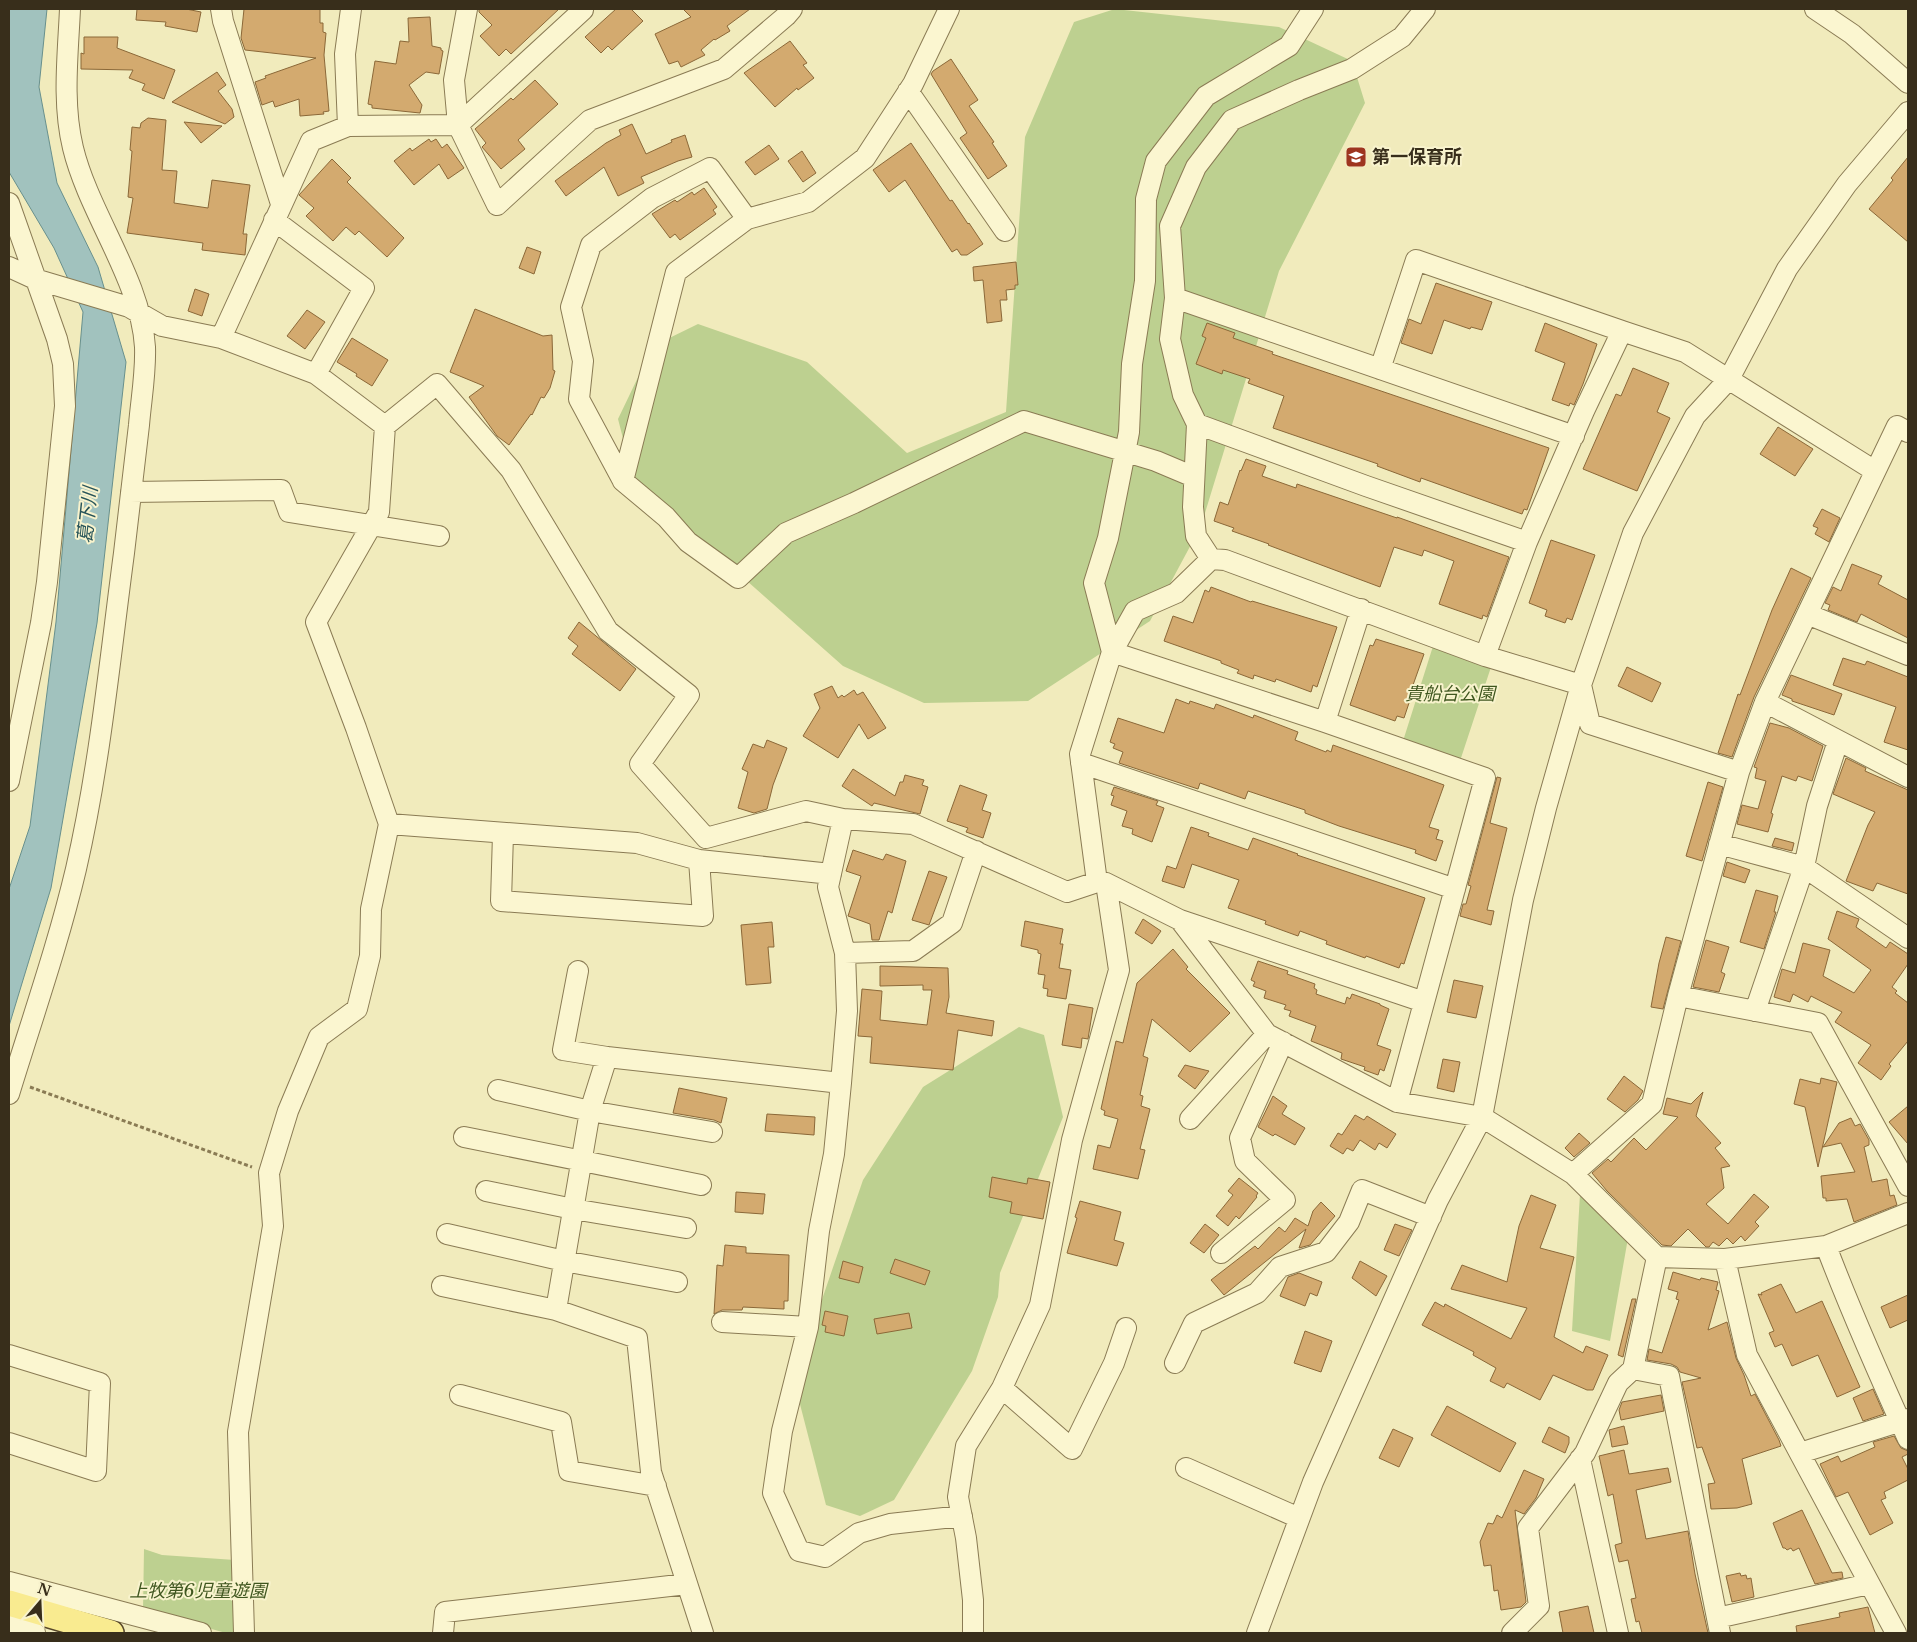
<svg xmlns="http://www.w3.org/2000/svg" width="1917" height="1642" viewBox="0 0 1917 1642" font-family="'Libre Baskerville','Noto Sans JP',serif">
  <style>
    .green { fill: #bdd090 }
    .water { fill: #a1c2be; stroke: #68908d }
    .building { fill: #d3aa6f; stroke: #8b6838 }
    .lines { fill: none; stroke-linecap: round; stroke-linejoin: round }
    .minor-casing { stroke: #8a7b54; stroke-width: 22 }
    .major-casing { stroke: #574729; stroke-width: 28 }
    .path { stroke: #8a7b54; stroke-width: 3; stroke-dasharray: 4 2.5; stroke-linecap: butt }
    .minor { stroke: #fbf6d0; stroke-width: 20 }
    .major { stroke: #f9eb90; stroke-width: 25 }
    .labels { text-anchor: middle; stroke-width: 4; stroke-linejoin: round; paint-order: stroke }
    .poi-label { font-size: 18px; font-weight: bold; fill: #382e1b; stroke: #f8f3cd; text-anchor: start }
    .park-label { font-size: 18px; font-style: italic; fill: #3f561f; stroke: #f8f3cd }
    .water-label { font-size: 19px; font-style: italic; fill: #285459; stroke: #f8f3cd }
  </style>
  <rect width="100%" height="100%" fill="#f1ebbc"/>
  <path class="green" d="M1115 9 1279 27 1352 61 1365 103 1279 271 1201 526 1150 621 1028 701 924 703 843 666 634 481 618 419 653 346 698 324 807 362 907 453 1006 412 1025 137 1074 22Z
    M1434 643 1492 664 1460 761 1403 741Z
    M1019 1027 1044 1035 1063 1117 1000 1273 998 1297 972 1371 894 1500 860 1516 826 1505 794 1381 863 1180 923 1087Z
    M1580 1194 1628 1238 1610 1341 1572 1331Z
    M144 1549 162 1555 235 1560 236 1633H226L143 1610Z"/>
  <path class="water" d="M9 9H47L39 87 57 183 98 267 126 362 97 623 51 888 9 1026V889L30 826 56 622 83 312 54 248 9 172Z"/>
  <path class="building" d="M137 9H186L201 12 197 32 165 26 166 22 136 20Z
    M244 9H320V23H323V32L326 33 324 55 329 111 323 112 324 114 300 116 299 99 275 107 273 101 262 105 255 82 266 78 265 76 316 58 245 50 241 38Z
    M479 9H559L511 54 506 49 499 56 480 36 492 25 479 12Z
    M616 9H631L643 21 612 50 608 46 601 53 585 37Z
    M683 9H750L727 26 730 31 715 40 714 39 701 50 705 55 681 67 678 61 669 64 655 34 691 17Z
    M430 17 432 46 441 48V50L443 51 439 74 426 72 409 85 422 105 420 113 372 108V105L368 104 375 61 396 64 400 41 409 42 408 18Z
    M84 37H118L117 48 175 70 164 99 142 90 145 84 129 78 133 70 81 69V53L84 54Z
    M790 41 807 63 803 65 814 78 798 90 797 88 775 107 744 73Z
    M951 59 978 100 969 106 994 142 992 143 1007 166 988 179 960 138 967 133 931 74 933 71Z
    M217 72 226 85 218 91 232 109 234 117 225 124 172 102Z
    M535 80 558 104 518 140 525 149 501 169 482 147 486 143 475 129 511 98 513 100Z
    M148 118 166 120 162 170 177 171 174 203 208 208 212 180 250 185 243 234H247L245 255 202 250 203 243 127 233 133 198 128 197 132 151 130 150 132 127 140 128 141 123Z
    M184 122 222 126 201 143Z
    M632 124 646 154 672 142 671 140 685 135 692 157 678 161 641 177 644 183 618 196 604 167 566 196 555 181 606 143 621 135 619 130Z
    M429 139 431 142 436 139 442 148 447 144 464 168 448 179 439 164 414 185 394 161 410 148 412 151Z
    M911 143 950 201 952 200 968 224 969 223 983 244 967 255H961L957 249 952 252 905 180 889 192 873 170Z
    M769 145 779 159 755 175 745 162Z
    M802 151 816 173 803 182 788 161Z
    M1908 157V242L1869 209 1893 180 1891 178Z
    M332 159 351 178 347 182 404 238 387 257 359 231 355 235 346 227 333 241 306 216 314 208 299 195Z
    M704 188 717 207 713 210 716 214 680 240 675 234 670 238 652 214 675 200 677 202 692 192 694 195Z
    M527 247 541 252 534 274 519 268Z
    M1016 262 1018 285H1015V289L1006 290 1007 300H1000L1002 321 987 323 983 280 974 281 973 267Z
    M1436 283 1492 302 1482 330 1471 327 1470 329 1444 320 1432 354 1401 343 1409 319 1421 324Z
    M195 289 209 294 202 316 188 311Z
    M475 309 543 336 552 335 553 370 555 371 550 388 544 398 541 397 532 415 531 414 509 445 497 436 469 397 484 386 450 372Z
    M307 310 325 322 305 349 287 336Z
    M1207 323 1235 333 1233 338 1273 352 1272 354 1549 448 1527 510 1524 509 1522 514 1421 478 1420 482 1377 466 1378 464 1273 428 1284 396 1248 383 1250 379 1223 370 1222 374 1196 364 1206 338 1202 336Z
    M1545 323 1597 344 1583 384 1574 405 1570 403 1569 406 1552 400 1565 363 1535 351Z
    M352 338 388 360 372 386 356 376 357 374 337 362Z
    M1633 368 1669 383 1657 412 1670 418 1637 491 1583 469 1616 394 1621 396Z
    M1778 427 1813 449 1795 476 1760 454Z
    M1246 459 1266 466 1262 476 1296 488 1297 484 1397 518V517L1509 557 1487 617 1483 615 1482 619 1439 604 1454 561 1424 550 1422 556 1394 547 1380 587 1268 545 1269 544 1232 531 1234 528 1214 521 1220 502 1228 505 1240 470 1241 471Z
    M1822 509 1840 518 1829 542 1815 534 1818 528 1813 526Z
    M1551 540 1595 555 1572 620 1567 618 1565 623 1545 616 1547 610 1529 603Z
    M1852 564 1882 576 1878 584 1908 600V638L1861 614 1857 622 1828 610 1830 605 1825 603 1833 587 1841 591Z
    M1791 568 1811 578 1754 697 1732 757 1718 753 1738 694 1740 695 1772 610Z
    M1211 587 1251 602 1252 601 1337 627 1317 687 1313 685 1311 692 1276 679 1275 682 1254 675 1253 679 1237 673 1239 670 1221 663V661L1164 641 1173 616 1193 623 1205 590 1209 592Z
    M579 622 636 669 620 691 572 654 578 646 568 638Z
    M1376 639 1424 654 1407 702 1409 703 1404 718 1397 716 1395 721 1350 705 1370 645 1373 646Z
    M1843 658 1865 665 1867 661 1908 677V750L1884 742 1896 707 1833 685Z
    M1627 667 1661 683 1652 702 1618 686Z
    M1791 675 1842 694 1834 715 1792 701V699L1782 695Z
    M832 686 838 698 842 695 844 697 854 690 857 695 863 692 886 728 868 739 859 724 838 758 803 736 820 708 814 694Z
    M1176 699 1189 704 1190 701 1214 709 1216 704 1253 718 1254 715 1298 732 1295 740 1326 752 1327 750 1331 752 1333 745 1444 785 1429 827 1439 830 1436 839 1443 841 1436 861 1415 853 1416 850 1339 826 1305 813V810L1248 791 1245 799 1200 783 1198 789 1119 763 1123 752 1113 748 1115 744 1110 742 1118 718 1164 733Z
    M1770 723 1789 728 1823 746 1812 781 1798 776 1796 781 1782 776 1771 813 1773 814 1768 832 1737 824 1742 805 1758 809 1766 781 1755 778 1757 768 1754 767Z
    M767 740 787 748 773 785 767 809 754 813 738 808 748 772 742 769 753 744 764 748Z
    M1846 758 1866 768 1865 771 1908 790V894L1877 883 1873 891 1846 881 1868 825 1875 812 1833 794Z
    M853 769 895 796 900 782H903L905 775 924 780 922 785 928 787 920 814 874 803 872 806 842 786Z
    M1497 777 1501 778 1490 823 1507 828 1487 910 1494 911 1491 925 1460 916 1463 904H1466L1471 886 1468 885Z
    M1708 782 1723 787 1702 861 1686 856Z
    M960 785 987 795 982 810 991 813 983 838 966 832 968 828 947 821Z
    M1114 787 1158 801 1156 805 1164 808 1152 842 1132 834 1133 829 1122 826 1127 811 1111 805 1114 796 1111 795Z
    M1191 827 1209 833 1208 836 1248 850 1253 838 1298 854 1297 855 1425 898 1404 964 1401 963 1399 968 1366 956 1365 958 1326 944 1327 941 1300 931 1298 936 1265 924 1266 921 1228 908 1239 880 1192 864 1184 888 1162 881 1167 866 1176 869Z
    M1775 838 1794 843 1792 851 1772 846Z
    M853 850 883 860 886 854 906 861 892 913 888 911 879 940H872L870 924 848 916 861 876 846 871Z
    M1727 862 1750 870 1745 883 1723 876Z
    M929 871 947 877 929 925 912 920Z
    M1756 890 1778 896 1774 912H1776L1764 949 1740 942Z
    M1837 911 1859 919 1856 927 1886 948 1890 942 1908 954V964L1892 987 1897 991 1895 993 1908 1003V1041L1889 1064 1891 1066 1881 1080 1858 1063 1871 1045 1835 1022 1842 1012 1811 996 1808 1002 1793 994 1790 1002 1774 997 1782 969 1795 973 1803 943 1830 950 1823 976 1854 993 1871 970 1828 939Z
    M1143 919 1161 931 1152 944 1135 933Z
    M1025 921 1063 929 1060 944H1063L1059 968 1071 970 1066 999 1047 996 1048 989 1043 988 1045 975 1038 974 1041 954 1038 953V950L1021 946Z
    M772 922 774 947H768L771 983 746 985 741 925Z
    M1666 937 1681 941 1663 1009 1651 1007 1659 963Z
    M1706 940 1729 947 1721 972 1725 974 1719 992 1693 987Z
    M1173 949 1188 967 1186 969 1230 1013 1190 1052 1152 1019 1143 1056 1148 1058 1140 1095 1143 1096 1141 1106 1150 1109 1140 1149 1145 1150 1138 1179 1093 1169 1098 1145 1110 1148 1118 1119 1104 1115 1105 1111 1101 1109 1116 1041 1123 1043 1137 983Z
    M1258 961 1288 971 1287 974 1315 984 1314 988 1317 990 1316 994 1345 1004 1347 997 1350 999 1352 994 1380 1004V1005L1389 1009 1377 1045 1391 1050 1384 1071 1380 1069 1378 1075 1364 1070 1365 1067 1341 1059 1342 1053 1311 1041 1316 1026 1289 1016 1291 1011 1284 1009 1286 1005 1264 998 1266 991 1253 986 1255 982 1251 980Z
    M880 966 948 968 949 997 946 1013 994 1021 992 1036 958 1030 953 1070 870 1063 872 1037 858 1036 862 989 882 991 880 1020 927 1025 932 990H923V985L880 986Z
    M1454 980 1483 986 1476 1018 1447 1012Z
    M1069 1004 1093 1008 1088 1039 1082 1038 1081 1048 1062 1045Z
    M1443 1059 1460 1062 1454 1092 1437 1088Z
    M1185 1065 1209 1071 1195 1089 1178 1076Z
    M1624 1076 1643 1091 1638 1100 1625 1112 1607 1099Z
    M1821 1078 1837 1082 1818 1167 1805 1107 1794 1104 1800 1079 1820 1084Z
    M679 1088 727 1098 721 1123 714 1120 673 1113Z
    M1703 1092 1696 1116 1721 1143 1715 1148 1730 1166 1721 1168 1724 1188 1706 1204 1728 1224 1754 1194 1769 1207 1755 1222 1759 1226 1745 1241 1741 1236 1733 1244 1727 1238 1719 1246 1713 1242 1709 1247H1706L1688 1229 1671 1246 1662 1245 1607 1191 1592 1173 1608 1159 1611 1162 1634 1138 1646 1150 1678 1117 1663 1114 1667 1098 1691 1104Z
    M1273 1096 1287 1106 1282 1114 1305 1128 1295 1145 1275 1134 1273 1136 1258 1127Z
    M1908 1106V1144L1889 1122Z
    M767 1114 815 1117 814 1135 765 1131Z
    M1355 1115 1364 1120 1367 1116 1396 1134 1387 1148 1379 1143 1375 1150 1360 1140 1353 1151 1347 1148 1343 1154 1330 1146 1338 1133 1342 1135Z
    M1851 1118 1855 1126 1860 1124 1869 1140V1145L1864 1147 1872 1182 1887 1179 1890 1196 1894 1195 1897 1205 1854 1222 1847 1199 1826 1201V1198H1823L1821 1176 1855 1172 1841 1143 1823 1147 1839 1123Z
    M1579 1133 1590 1143 1574 1157 1565 1148Z
    M992 1177 1027 1184 1028 1178 1050 1182 1043 1219 1010 1213 1012 1202 989 1197Z
    M1239 1178 1258 1193 1256 1196 1257 1197 1239 1219 1236 1216 1228 1226 1216 1216 1233 1195 1228 1191Z
    M736 1192 765 1194 763 1214 735 1212Z
    M1531 1195 1556 1205 1540 1248 1574 1257 1554 1337 1583 1353 1586 1346 1608 1355 1593 1390H1587L1553 1375 1540 1400 1507 1383 1504 1388 1490 1381 1496 1368 1473 1355 1474 1352 1422 1325 1435 1302 1444 1307 1445 1304 1511 1339 1527 1308 1451 1289 1462 1265 1507 1282 1519 1226Z
    M1080 1201 1121 1212 1114 1240 1124 1243 1117 1266 1067 1253 1077 1218 1075 1217Z
    M1321 1202 1335 1216 1310 1245 1299 1248 1306 1229 1224 1295 1211 1280 1255 1246 1258 1249 1279 1227 1285 1232 1295 1218 1308 1226 1313 1211Z
    M1205 1224 1219 1235 1204 1253 1190 1243Z
    M1395 1224 1412 1230 1399 1256 1384 1250Z
    M725 1245 746 1247V1253L789 1255 788 1301H784V1309L743 1307 742 1310H722L714 1314 717 1265 723 1266Z
    M895 1259 930 1271 925 1285 890 1273Z
    M843 1261 863 1267 859 1283 839 1278Z
    M1360 1261 1387 1276 1376 1296 1352 1278Z
    M1673 1272 1700 1280 1701 1278 1718 1282 1716 1290 1719 1291 1708 1330 1727 1322 1736 1358 1744 1375 1751 1396 1755 1394 1779 1440 1781 1446 1742 1459 1752 1504 1737 1508 1711 1509 1708 1484 1715 1483 1702 1447 1697 1448 1682 1382 1701 1378 1680 1372 1677 1367 1671 1364 1647 1360 1649 1349 1662 1353 1679 1300 1676 1299 1678 1292 1668 1289Z
    M1299 1273 1322 1282 1317 1296 1310 1293 1305 1306 1280 1296 1288 1277Z
    M1781 1284 1796 1313 1822 1301 1860 1387 1837 1397 1818 1355 1792 1366 1782 1344 1775 1347 1769 1333 1774 1331 1758 1294 1762 1295 1761 1293Z
    M1908 1295V1320L1890 1328 1881 1307Z
    M1632 1299H1636L1623 1357 1618 1355Z
    M825 1311 848 1316 844 1336 825 1332 826 1326 822 1325Z
    M909 1313 912 1328 877 1334 874 1319Z
    M1305 1331 1332 1341 1321 1372 1294 1363Z
    M1873 1389 1884 1414 1863 1421 1853 1398Z
    M1661 1395 1664 1411 1621 1420 1619 1410 1622 1402Z
    M1447 1406 1516 1443 1500 1472 1431 1435Z
    M1624 1426 1628 1444 1612 1447 1609 1430Z
    M1549 1427 1569 1437V1443L1565 1453 1542 1442Z
    M1393 1429 1413 1438 1399 1467 1379 1458Z
    M1894 1436 1901 1448 1908 1451V1454L1902 1457 1908 1469V1480L1884 1492 1886 1498 1881 1500 1893 1523 1870 1535 1848 1492 1836 1497 1820 1464 1838 1456 1841 1462 1875 1447 1873 1442Z
    M1624 1450 1629 1474 1668 1468 1671 1482 1636 1490 1646 1539 1688 1531 1695 1574 1708 1633H1642L1639 1621 1636 1622 1631 1599 1636 1598 1628 1560 1619 1562 1615 1545 1622 1543 1613 1494 1608 1496 1599 1456Z
    M1524 1470 1544 1479 1536 1498 1524 1514 1515 1510 1526 1602 1521 1607 1501 1610 1498 1590 1494 1591 1491 1565 1484 1566 1480 1542 1488 1523 1493 1524 1497 1515 1502 1518Z
    M1802 1510 1832 1573 1842 1572 1843 1578 1815 1584 1799 1548 1793 1551 1791 1548 1787 1550 1785 1548H1783L1773 1523Z
    M1740 1573 1741 1576 1746 1575 1747 1579 1751 1578 1754 1597 1732 1602 1726 1576Z
    M1588 1606 1594 1633H1563L1559 1612Z
    M1868 1607 1875 1633H1797L1796 1626 1840 1617 1839 1613Z"/>
  <g class="lines">
    <g class="minor-casing">
      <path id="minor" d="M221 9 223 21 281 204
        M351 9 345 54 348 126 458 125 583 10
        M467 9 454 80 458 125 497 205 590 120 724 69 786 16 792 9
        M949 9 913 84 865 158 808 202 747 219 676 272 623 481 666 517 688 542 738 578 786 533 854 503 1024 421 1156 461 1194 477
        M1815 9 1852 34 1908 83
        M908 91 1005 231
        M9 203 57 339 63 364 65 406 47 582 41 623 9 781
        M274 220 364 288 316 374
        M9 267 35 279 129 307 162 326 221 338 316 374 385 426
        M1175 298 1574 436
        M221 338 311 141 348 126
        M1380 369 1416 260 1622 331
        M1197 424 1366 486 1527 542
        M623 481 579 399 583 361 571 307 591 245 652 198 710 168 747 219
        M131 492 281 490 289 512 439 536
        M1211 559 1196 536 1193 507 1197 424 1183 395 1170 339 1175 298 1170 226 1196 167 1232 120 1299 90 1352 69 1402 37 1425 9
        M1211 559 1225 560 1485 656 1581 685 1590 724 1739 772
        M1807 614 1908 655
        M1112 652 1325 722 1485 778 1397 1102
        M1112 652 1094 583 1108 538 1129 432 1132 364 1145 281 1146 199 1156 161 1206 96 1289 46 1313 9
        M1485 656 1527 542 1584 411 1622 331 1685 352 1875 471
        M1765 702 1908 777
        M1325 722 1361 609
        M1081 763 1455 889
        M389 824 637 843 699 860 831 874
        M503 834 501 901 703 916 699 860
        M1719 844 1804 867 1908 938
        M1097 882 1080 754 1112 652 1135 611 1176 593 1211 559
        M1180 920 1424 1002
        M845 953 913 951 952 923 976 851
        M578 971 563 1050 607 1057
        M1678 996 1818 1023 1908 1186
        M1755 1011 1804 867 1817 806 1838 741
        M841 1083 834 1154 819 1231 808 1327 782 1431 773 1493 799 1551 825 1557 859 1533 890 1524 962 1516
        M498 1090 590 1111 712 1132
        M9 1094C32 1019 58 945 76 869 100 765 110 658 124 553 129 511 134 468 139 425 141 400 146 373 145 347 141 280 89 214 73 148 62 103 68 54 70 9
        M1190 1119 1267 1034
        M464 1137 701 1185
        M1573 1174 1652 1104 1678 996 1739 772 1765 702 1897 426 1908 432
        M486 1191 573 1209 686 1228
        M447 1234 564 1261 677 1282
        M1826 1246C1851 1312 1879 1375 1908 1439
        M1221 1253 1285 1200 1245 1161 1240 1138 1283 1042
        M1725 1259 1747 1355 1896 1633
        M442 1286 556 1310
        M722 1322 808 1327
        M9 1355 100 1383 96 1471 9 1443
        M1175 1363 1194 1323 1257 1293 1280 1267 1326 1252 1349 1222 1362 1190 1431 1217
        M1633 1369 1669 1376 1720 1633
        M1002 1388 1072 1449 1114 1363 1126 1328
        M460 1395 561 1422 569 1471 656 1486
        M1800 1453 1908 1419
        M1580 1459 1618 1633
        M1186 1468 1299 1518
        M9 1582 201 1633
        M1717 1618 1869 1584
        M9 1625 35 1633
        M244 1633 238 1432 273 1226 269 1173 288 1111 319 1037 357 1009 370 956 371 909 389 824 356 728 316 622 379 512 385 426 437 384 511 470 608 631 689 695 640 764 706 838 806 811 843 819 913 824 1067 892 1097 882 1106 883 1180 920 1267 1034 1397 1102 1482 1117 1573 1174 1657 1257 1725 1259 1826 1246 1908 1213
        M443 1633 445 1612 687 1584
        M703 1633 651 1472 637 1338 556 1310 590 1111 607 1057 841 1083 847 1011 845 953 828 887 843 819
        M973 1633V1600L966 1538 958 1497 966 1446 1002 1388 1040 1305 1072 1140 1119 970 1106 883
        M1257 1633 1313 1482 1438 1200 1482 1117 1523 900 1546 808 1581 685 1633 533 1695 416 1729 379 1787 269 1847 184 1908 112
        M1512 1633 1539 1606 1528 1528 1585 1453 1618 1383 1633 1369 1657 1257"/>
    </g>
    <g class="major-casing">
      <path id="major" d="M9 1603 111 1633"/>
    </g>
    <path class="path" d="M30 1087 252 1167"/>
    <use href="#minor" class="minor"/>
    <use href="#major" class="major"/>
  </g>
  <defs>
    <g id="school-square" transform="scale(1.125)"><rect x="-9" y="-9" width="18" height="18" rx="4" fill="#9e3520" stroke="#f8f3cd"/><path d="M0-5L7-2L0 1L-7-2ZM-4 1L0 2.5L4 1V4Q0 6-4 4Z" fill="#fff"/></g>
  </defs>
  <g fill-rule="evenodd">
    <use href="#school-square" x="1356" y="157"/>
  </g>
  <g class="labels">
    <g class="poi-label">
      <text x="1372" y="163">第一保育所</text>
    </g>
    <g class="park-label">
      <text x="1450" y="700">貴船台公園</text>
      <text x="198" y="1597">上牧第6児童遊園</text>
    </g>
    <g class="water-label">
      <text transform="translate(87 515) rotate(-84)" y="7">葛下川</text>
    </g>
  </g>
  <rect width="1917" height="1642" fill="none" stroke="#382e1b" stroke-width="20"/>
  <g transform="translate(40 1602) rotate(19)" stroke="#f8f3cd" stroke-width="4" paint-order="stroke">
  <path d="M0-4L9 19L0 12L-9 19Z" fill="#382e1b"/>
  <text y="-8" font-size="14" font-weight="bold" text-anchor="middle" fill="#382e1b">N</text>
  </g>
</svg>
